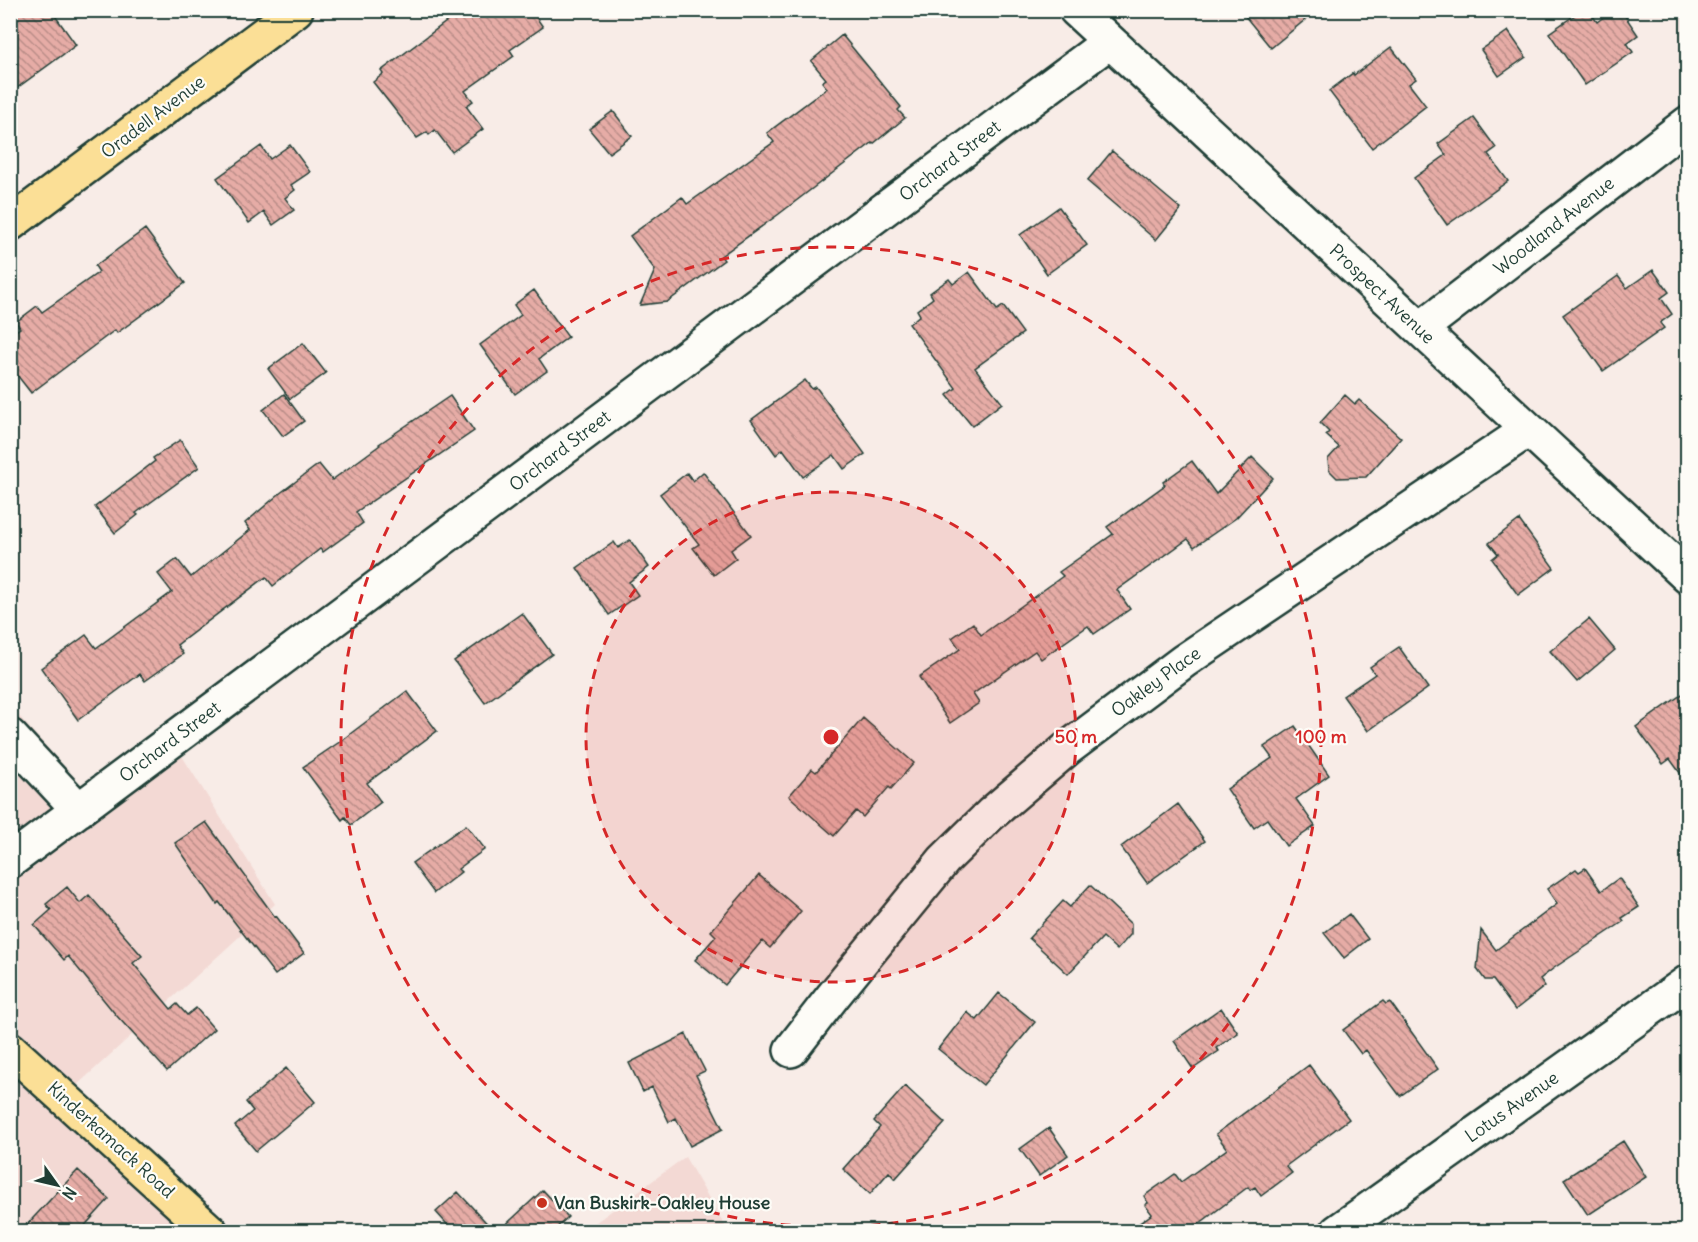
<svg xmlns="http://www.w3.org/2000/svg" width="1698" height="1242" viewBox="0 0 1698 1242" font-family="Delius,sans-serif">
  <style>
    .built { fill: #f3d9d4 }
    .building { fill: url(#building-back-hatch); stroke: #1f3d34; stroke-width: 1.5 }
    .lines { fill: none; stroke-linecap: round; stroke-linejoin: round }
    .minor-casing { stroke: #1f3d34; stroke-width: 38 }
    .major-casing { stroke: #1f3d34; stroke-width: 38 }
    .minor { stroke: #fdfcf7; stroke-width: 33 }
    .major { stroke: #fbdf96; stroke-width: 33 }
    .ring { fill: none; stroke: #d62828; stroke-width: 3; stroke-dasharray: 10 8 }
    .poi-dot { fill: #c8321e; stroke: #fdfcf7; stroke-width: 2 }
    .labels { text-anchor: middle; stroke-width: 4.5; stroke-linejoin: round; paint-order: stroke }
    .street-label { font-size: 18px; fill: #1f3d34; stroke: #fdfcf7 }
    .poi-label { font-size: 18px; font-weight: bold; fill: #1f3d34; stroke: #fdfcf7; text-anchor: start }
    .centre { fill: #d62828; stroke: #fdfcf7; stroke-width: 3 }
    .ring-label { font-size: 18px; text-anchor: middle; font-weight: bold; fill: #d62828; stroke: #fdfcf7; stroke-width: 4.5; stroke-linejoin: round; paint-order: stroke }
  </style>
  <defs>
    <pattern id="building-back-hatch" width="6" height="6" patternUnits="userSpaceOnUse" patternTransform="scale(1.5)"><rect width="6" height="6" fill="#e6aca6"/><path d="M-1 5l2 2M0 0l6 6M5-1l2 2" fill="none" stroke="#ba8d88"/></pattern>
  </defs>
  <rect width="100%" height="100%" fill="#f8ece7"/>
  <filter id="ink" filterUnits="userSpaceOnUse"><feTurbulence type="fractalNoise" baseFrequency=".0167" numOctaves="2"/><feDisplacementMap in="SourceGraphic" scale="12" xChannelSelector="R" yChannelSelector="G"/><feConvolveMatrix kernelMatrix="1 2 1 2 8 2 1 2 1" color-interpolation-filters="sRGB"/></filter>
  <g filter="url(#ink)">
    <path class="built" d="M10 706 93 799 172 740 275 904 64 1097 211 1231H11Z
      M685 1157 728 1231H584Z"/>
    <path class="building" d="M10 10H51L76 45 10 93Z
      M462 10H531L543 27 510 50 514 56 465 91 473 101 466 106 483 129 452 152 435 130 429 135 427 132 417 138 373 82 383 74 381 71Z
      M1240 10H1317L1271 48Z
      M1582 10H1589L1597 22 1613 10H1621L1638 35 1627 43 1633 52 1585 85 1549 33Z
      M1508 31 1526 57 1499 76 1481 50Z
      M842 35 901 107 898 110 905 118 873 144 872 143 779 214 721 256 724 260 667 302 640 305 655 270 630 236 682 197 687 204 774 142 767 133 827 88 822 82 826 79 811 61Z
      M1391 47 1416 79 1409 84 1426 106 1372 148 1329 91 1353 73 1354 75Z
      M613 111 632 136 609 153 589 129Z
      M1474 118 1496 148 1488 154 1508 181 1447 225 1414 178 1446 155 1438 144Z
      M290 145 310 172 291 185 295 190 285 198 294 210 273 225 264 212 249 223 217 178 261 146 270 159Z
      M1112 151 1181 209 1156 240 1087 181Z
      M1059 207 1087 245 1047 274 1020 235Z
      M145 229 185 283 117 333 115 330 31 393 10 366V335L20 328 16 322 37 306 42 312 99 272 95 266Z
      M1653 270 1669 292 1661 298 1672 314 1660 323 1664 328 1603 371 1563 315 1618 276 1627 288Z
      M969 272 997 310 1003 306 1023 333 975 368 1002 403 972 426 947 395 956 388 909 324 920 315 917 310 933 298 930 293 949 279 953 284Z
      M534 290 568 337 539 359 547 371 515 394 480 345 521 315 514 305Z
      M303 343 326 373 290 399 268 369Z
      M805 380 812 389 816 387 865 454 844 469 834 455 803 477 783 449 776 455 751 420Z
      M284 394 304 421 283 436 263 410Z
      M1345 395 1355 404 1359 400 1401 438 1366 477 1337 478 1329 470 1328 459 1339 447 1326 435 1329 432 1320 423Z
      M450 396 474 431 356 512 363 523 323 552 320 549 273 586 266 577 177 645 183 654 145 681 140 674 78 720 41 668 86 635 96 648 172 592 158 574 177 559 191 577 250 530 245 523 279 494 319 464 332 480 380 445 379 444Z
      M180 440 199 467 136 513 138 515 115 533 95 507 155 461 153 458Z
      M1252 457 1273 478 1236 518 1194 547 1188 539 1117 590 1130 609 1094 634 1088 626 1041 659 1035 651 973 694 979 703 950 723 919 677 960 649 952 638 973 623 981 635 1063 576 1059 572 1113 534 1107 527 1165 485 1163 482 1192 461 1216 494Z
      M703 472 751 535 731 550 736 558 714 575 693 548 699 544 660 494 687 473 693 481Z
      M1519 520 1554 568 1518 595 1492 559 1498 554 1489 543Z
      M630 540 649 567 629 582 638 595 609 615 577 568 614 542 618 548Z
      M522 613 552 654 485 703 454 661Z
      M1589 619 1615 650 1577 682 1550 651Z
      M1399 647 1428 688 1368 731 1343 696 1375 674 1370 667Z
      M1688 690V784L1670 759 1663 764 1636 727Z
      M407 691 437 731 367 783 381 802 351 825 345 817 342 820 303 767 338 743Z
      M863 718 914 763 891 789 889 787 863 817 856 811 834 836 789 796 812 769 816 772Z
      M1295 726 1329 775 1296 799 1315 826 1286 846 1267 819 1254 828 1227 789 1272 758 1264 747Z
      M1178 804 1205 841 1147 883 1121 847Z
      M206 822 275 917 276 916 304 953 275 975 219 902 217 904 175 843Z
      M466 825 485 849 458 869 461 872 434 893 412 863Z
      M1585 868 1601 891 1619 878 1639 907 1622 918 1624 921 1614 928 1554 968 1540 979 1545 986 1515 1010 1493 980H1485L1477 969 1481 930 1496 950 1557 904 1547 889 1576 869 1579 872Z
      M759 875 801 911 770 948 762 941 725 985 695 960 716 936 711 931Z
      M1090 885 1131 924V934L1117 950 1103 937 1068 974 1029 938 1063 901 1070 907Z
      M67 887 80 903 89 895 142 956 133 963 171 1009 177 1004 187 1015 196 1008 214 1029 167 1071 116 1015 68 956 64 960 34 925 51 910 46 904Z
      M1349 914 1368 939 1344 958 1324 933Z
      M999 993 1035 1022 983 1085 938 1049 967 1012 977 1020Z
      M1383 1001 1386 1004 1390 1002 1438 1069 1400 1096 1366 1050 1361 1054 1343 1030Z
      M1221 1008 1238 1033 1216 1048 1219 1051 1193 1069 1174 1041Z
      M686 1034 705 1071 696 1075 723 1129 690 1146 676 1118 669 1122 652 1087 643 1092 629 1063Z
      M1309 1065 1349 1119 1286 1166 1292 1173 1261 1196 1255 1187 1250 1190 1248 1187 1188 1232H1127L1152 1214 1145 1205 1148 1203 1144 1196 1175 1174 1181 1182 1227 1149 1216 1134Z
      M286 1068 315 1102 256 1151 235 1126 253 1111 246 1102Z
      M905 1086 945 1123 895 1179 889 1172 870 1194 843 1169 880 1127 874 1121Z
      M1049 1128 1068 1155 1039 1176 1020 1149Z
      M1623 1141 1646 1177 1588 1215 1564 1179Z
      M78 1170 109 1199 79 1232H20Z
      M543 1190 568 1217 552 1232H498Z
      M458 1192 495 1232H454L436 1212Z"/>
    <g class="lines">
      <g class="minor-casing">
        <path id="minor" d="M1076 10 1688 577
          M1420 329 1688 123
          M10 736 79 810
          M10 861 1109 42
          M791 1050 833 996 944 860 991 814 1068 748 1184 661 1528 430
          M1337 1232 1688 982"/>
      </g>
      <g class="major-casing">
        <path id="major" d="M10 224 296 10
          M10 1049 211 1232"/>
      </g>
      <use href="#minor" class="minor"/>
      <use href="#major" class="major"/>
    </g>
  </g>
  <circle cx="831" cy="737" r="245" fill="#d62828" fill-opacity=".12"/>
  <g class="ring">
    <circle cx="831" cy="737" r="245"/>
    <circle cx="831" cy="737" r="490"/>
  </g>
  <circle class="poi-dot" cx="542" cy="1203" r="6"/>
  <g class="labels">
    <g class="street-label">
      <text transform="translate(153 117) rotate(-37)" y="6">Oradell Avenue</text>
      <text transform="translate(950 161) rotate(-37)" y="6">Orchard Street</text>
      <text transform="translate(1554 226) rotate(-38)" y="6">Woodland Avenue</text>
      <text transform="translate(1382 294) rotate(43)" y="6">Prospect Avenue</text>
      <text transform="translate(560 451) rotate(-37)" y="6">Orchard Street</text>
      <text transform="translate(1156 682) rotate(-36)" y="6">Oakley Place</text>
      <text transform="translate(170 742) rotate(-37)" y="6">Orchard Street</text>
      <text transform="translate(1512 1107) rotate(-35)" y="6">Lotus Avenue</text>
      <text transform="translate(111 1140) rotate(42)" y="6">Kinderkamack Road</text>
    </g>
    <g class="poi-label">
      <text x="554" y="1209">Van Buskirk-Oakley House</text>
    </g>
  </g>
  <circle cx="831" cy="737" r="9" class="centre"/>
  <g class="ring-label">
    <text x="1076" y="743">50 m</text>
    <text x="1321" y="743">100 m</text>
  </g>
  <rect width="1698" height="1242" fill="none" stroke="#fdfcf7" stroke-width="36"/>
  <rect x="18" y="18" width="1662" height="1206" fill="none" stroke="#1f3d34" stroke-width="2" filter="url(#ink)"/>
  <g transform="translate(57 1185) rotate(124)" stroke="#fdfcf7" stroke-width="4.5" paint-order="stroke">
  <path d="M0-4.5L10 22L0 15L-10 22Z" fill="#1f3d34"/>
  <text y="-9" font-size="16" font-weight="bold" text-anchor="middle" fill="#1f3d34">N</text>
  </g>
</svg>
